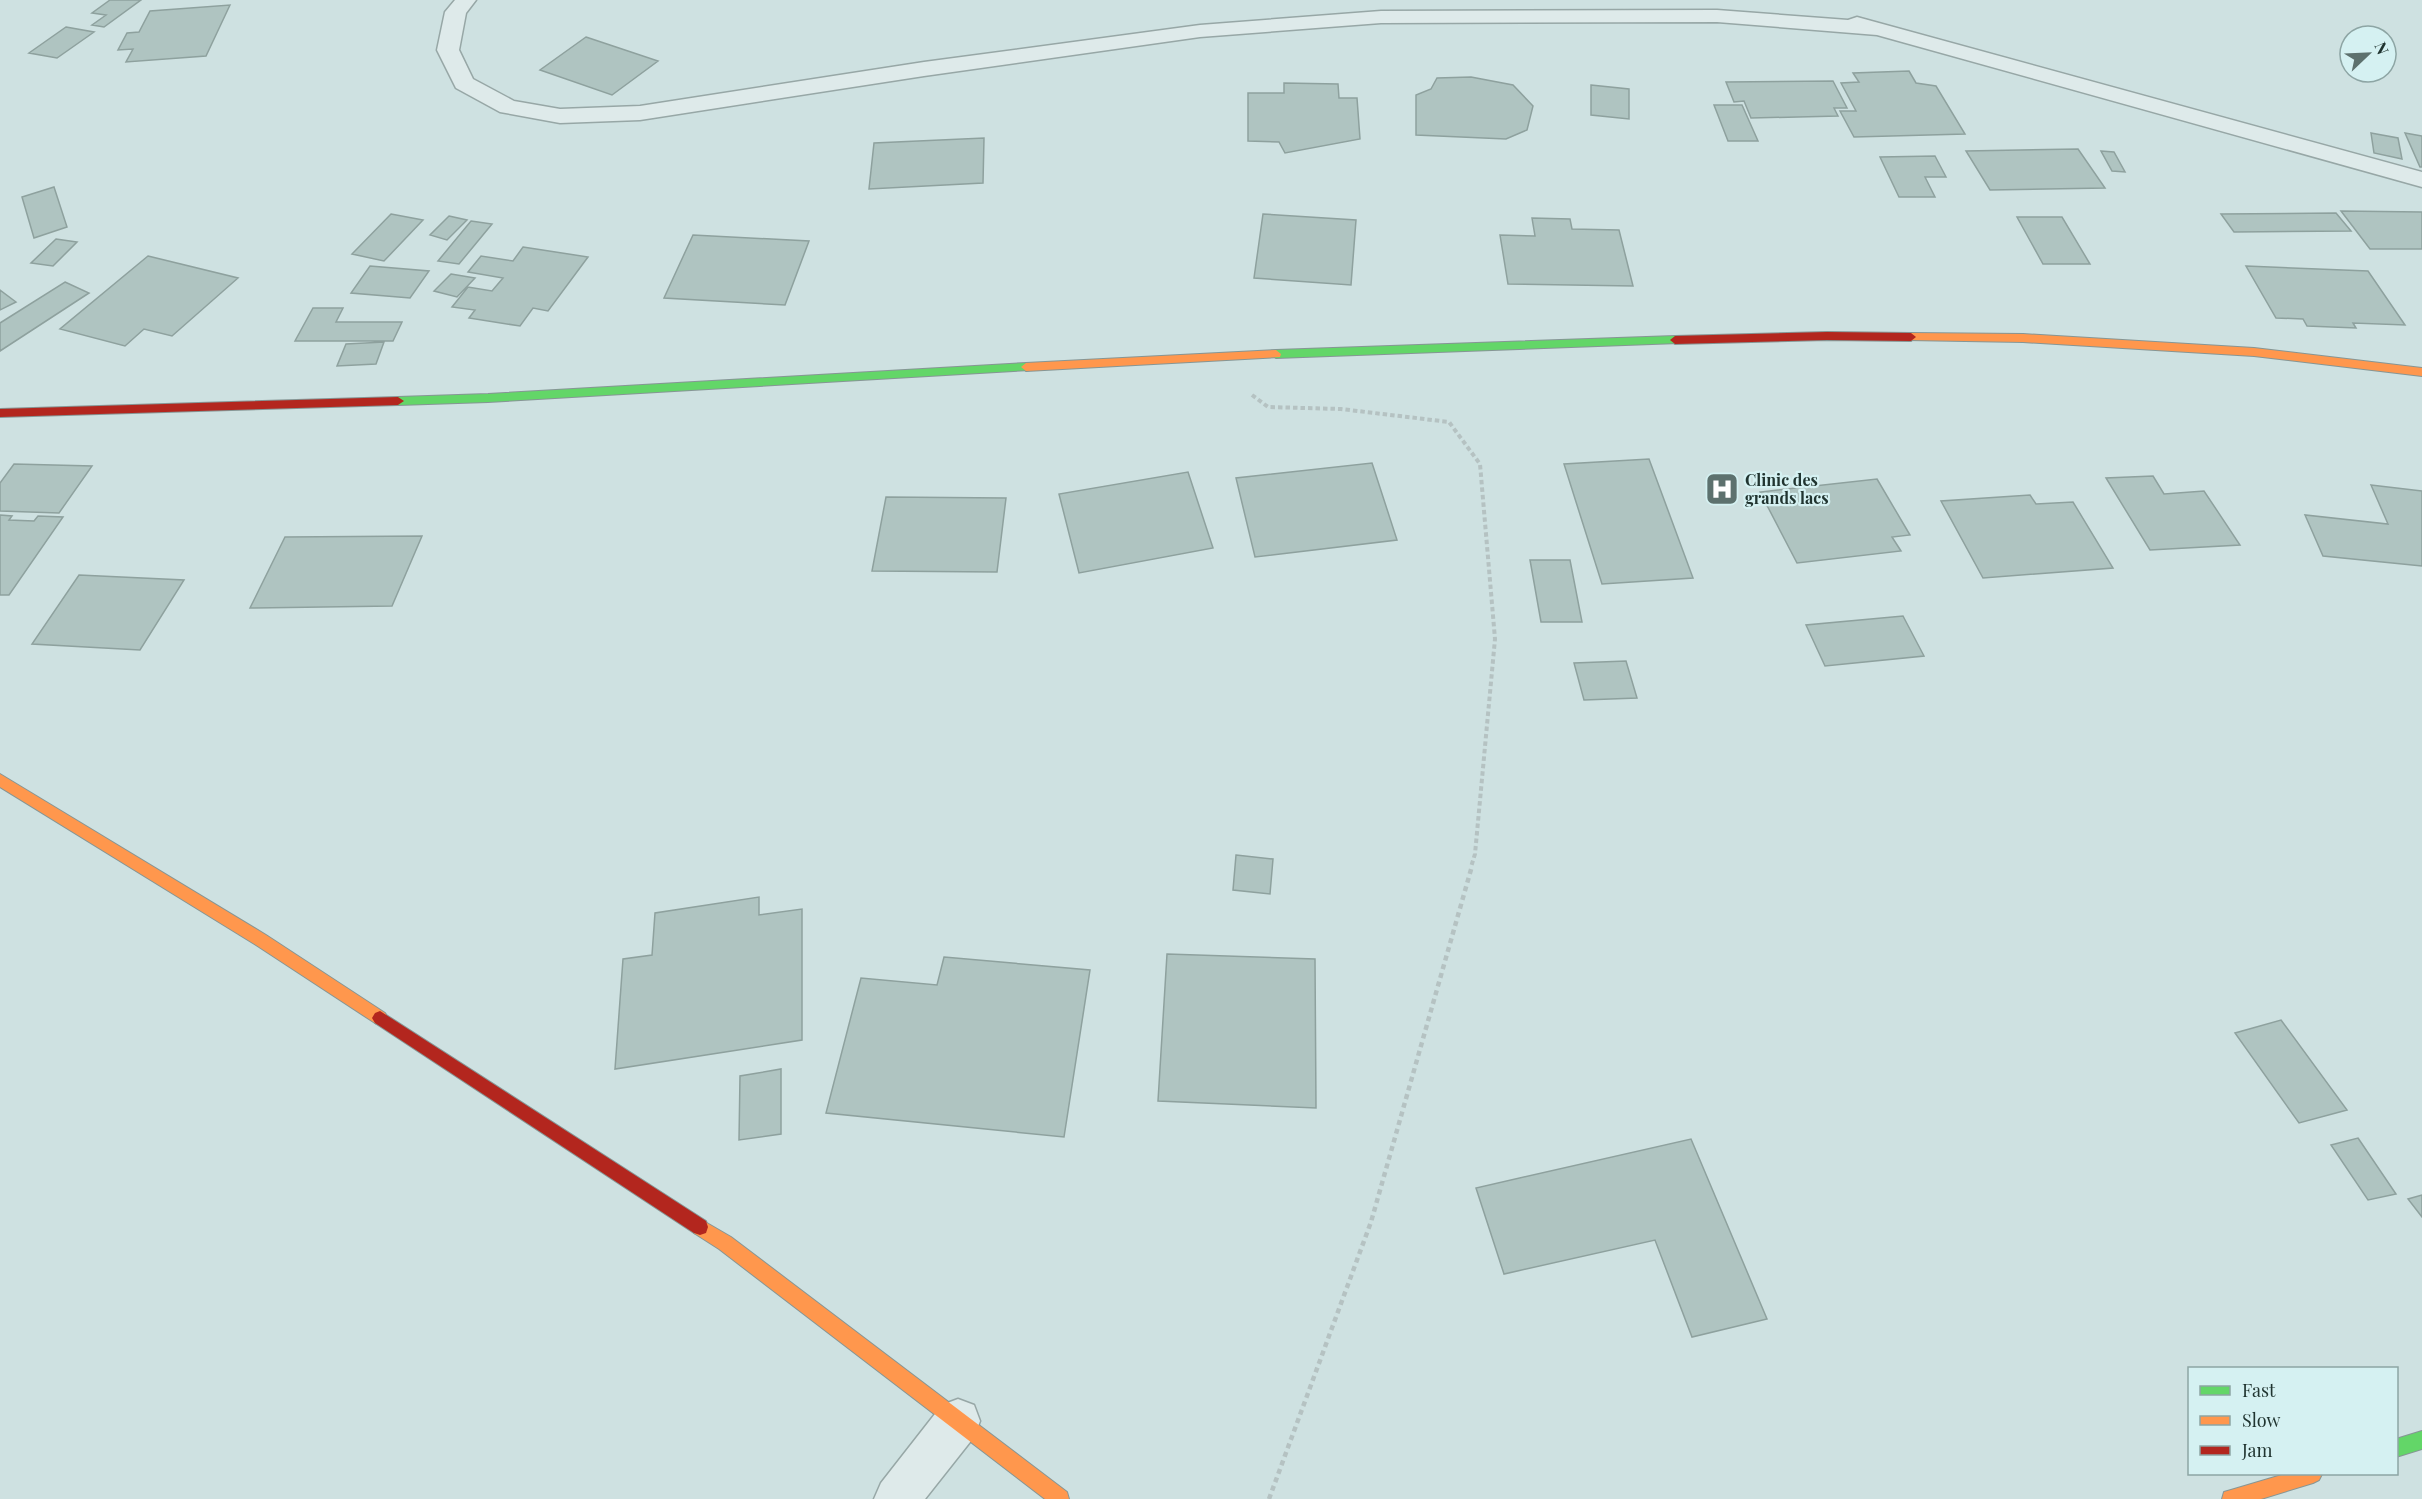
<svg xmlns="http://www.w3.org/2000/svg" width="2422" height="1499" viewBox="0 0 2422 1499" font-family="'Playfair Display',serif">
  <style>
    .building { fill: #afc4c1; stroke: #8ea19e; stroke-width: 1.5 }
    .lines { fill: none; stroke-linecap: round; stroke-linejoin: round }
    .street-casing { stroke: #97a7a6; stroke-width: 3 }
    .fast-casing { stroke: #869695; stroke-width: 2 }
    .slow-casing { stroke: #869695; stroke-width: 2 }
    .jam-casing { stroke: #869695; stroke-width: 2 }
    .path-far1 { stroke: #b5c2c2; stroke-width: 4; stroke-dasharray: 4.5 3; stroke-linecap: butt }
    .path { stroke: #b5c2c2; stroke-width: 4.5; stroke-dasharray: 5 4; stroke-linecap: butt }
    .street { fill: #deeaea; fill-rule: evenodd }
    .fast { fill: #63d668; fill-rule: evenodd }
    .slow { fill: #ff974d; fill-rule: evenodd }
    .jam { fill: #b3261e; fill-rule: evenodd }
    .labels { text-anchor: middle; stroke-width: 4.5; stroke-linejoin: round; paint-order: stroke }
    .poi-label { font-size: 16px; font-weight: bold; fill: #203430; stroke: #d5f1f2; text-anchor: start }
  </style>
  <rect width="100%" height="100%" fill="#cee1e1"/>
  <path class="building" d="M110 0H141L104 27 92 25 106 15 92 13Z
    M230 5 206 56 126 62 133 49 118 50 127 33 139 32 150 11Z
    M66 27 94 32 57 58 29 53Z
    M586 37 658 61 612 95 540 70Z
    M1909 71 1916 83 1936 86 1965 134 1854 137 1840 111H1856L1841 83 1859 82 1853 73Z
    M1471 77 1513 85 1533 106 1527 130 1506 139 1416 135V95L1431 89 1437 78Z
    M1833 81 1847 108H1834L1838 116 1751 118 1744 101 1734 102 1726 82Z
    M1284 83 1338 84 1339 98H1357L1360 139 1285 153 1279 142 1248 141V93H1284Z
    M1591 85 1629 89V119L1591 115Z
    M1714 105H1742L1758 141H1728Z
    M2371 133 2398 138 2402 159 2374 153Z
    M2405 133 2422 136V167H2420Z
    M984 138 983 183 869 189 874 143Z
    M2078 149 2105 188 1990 190 1966 151Z
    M2101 151 2114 152 2125 172 2112 171Z
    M1935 156 1946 177H1925L1935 197H1899L1880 157Z
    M54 187 67 227 34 238 22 197Z
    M2341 211 2422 212V249H2370Z
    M2336 213 2351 231 2234 232 2221 214Z
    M391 214 423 220 384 261 352 254Z
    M1263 214 1356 220 1351 285 1254 278Z
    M449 216 467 220 447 240 430 235Z
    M2017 217H2062L2090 264H2043Z
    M1532 218 1570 219 1572 229 1619 230 1633 286 1508 284 1500 235 1535 236Z
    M471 221 492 224 459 264 438 261Z
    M693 235 809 241 785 305 664 298Z
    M56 239 77 242 53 266 31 263Z
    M523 247 588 257 548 311 533 308 520 326 469 318 475 310 452 307 468 287 492 291 503 278 468 272 481 256 513 261Z
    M148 256 238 278 172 336 144 329 125 346 60 329Z
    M370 266 429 271 410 298 351 293Z
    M2246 266 2368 271 2405 325 2353 323 2356 328 2307 326 2303 319 2276 318Z
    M451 274 475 278 457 297 434 291Z
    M65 282 89 293 0 351V323Z
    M0 290 16 302 0 310Z
    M313 308H343L336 322H402L393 341H295Z
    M384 342 376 364 337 366 346 344Z
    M1649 459 1693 578 1602 584 1564 464Z
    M1372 463 1397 540 1255 557 1236 478Z
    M14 464 92 466 59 513 0 511V483Z
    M1188 472 1213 548 1079 573 1059 494Z
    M2153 476 2164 494 2204 491 2240 545 2150 550 2106 478Z
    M1877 479 1910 535 1892 537 1901 551 1797 563 1760 492Z
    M2371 485 2422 491V566L2323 556 2305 515 2388 524Z
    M2030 495 2036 504 2073 502 2113 568 1983 578 1941 501Z
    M886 497 1006 498 997 572 872 571Z
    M0 515 12 516 9 520 34 521 38 516 63 517 9 595H0Z
    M422 536 392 606 250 608 285 537Z
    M1530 560H1570L1582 622H1541Z
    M79 575 184 580 140 650 32 644Z
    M1903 616 1924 656 1825 666 1806 625Z
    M1626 661 1637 698 1584 700 1574 663Z
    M1236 855 1273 859 1270 894 1233 890Z
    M759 897V915L802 909V1040L615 1069 623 959 652 955 655 913Z
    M1167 954 1315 959 1316 1108 1158 1101Z
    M944 957 1090 970 1064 1137 826 1113 861 978 937 985Z
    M2281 1020 2347 1110 2299 1123 2235 1033Z
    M781 1069V1134L739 1140 740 1076Z
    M2358 1138 2396 1194 2368 1200 2331 1145Z
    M1691 1139 1767 1319 1692 1337 1655 1240 1504 1274 1476 1188Z
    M2422 1195V1217L2408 1199Z"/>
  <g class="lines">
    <g class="street-casing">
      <path id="street" d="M455 0H476L466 13 459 50 473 79 514 101 560 109 640 106 924 62 1200 25 1381 11 1717 10 1848 20 1857 17 2422 172V187L1877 35 1717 22 1381 23 1200 37 924 76 640 120 560 123 500 112 456 88 437 50 445 12Z
        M958 1399 974 1405 980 1421 974 1437 925 1499H874L881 1483 942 1405Z"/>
    </g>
    <g class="fast-casing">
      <path id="fast" d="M1675 336 1679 337V343L1276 358 1271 354 1276 350Z
        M1026 363 1031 367 1030 370 488 402 398 405 392 401 398 397 488 394Z
        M2422 1431V1449L2396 1457V1439Z"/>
    </g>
    <g class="slow-casing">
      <path id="slow" d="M1911 333 2023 334 2254 348 2422 368V376L2254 356 2023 342 1907 340V334Z
        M1276 350 1281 354 1280 357 1026 371 1021 367 1026 363Z
        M0 774 266 935 385 1013 388 1018 385 1023 380 1025 375 1023 256 945 0 787Z
        M700 1219 731 1237 1067 1492 1069 1499H1045L719 1249 694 1233 692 1227 694 1221Z
        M2285 1474H2322L2319 1480 2313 1483 2261 1499H2222L2224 1492 2231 1490Z"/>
    </g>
    <g class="jam-casing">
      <path id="jam" d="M1827 332 1911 333 1916 337 1911 341 1827 340 1675 344 1670 340 1675 336Z
        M398 397 404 401 398 405 0 417V409Z
        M380 1011 706 1221 708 1227 706 1233 700 1235 694 1233 375 1023 372 1018 375 1013Z"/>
    </g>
    <path class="path-far1" d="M1252 395 1268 407 1341 409 1449 422 1480 464 1495 639 1475 854 1471 867"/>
    <path class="path" d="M1269 1499 1371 1222 1472 866"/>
    <use href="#street" class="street"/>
    <use href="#fast" class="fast"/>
    <use href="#slow" class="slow"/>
    <use href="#jam" class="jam"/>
  </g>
  <defs>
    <g id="hospital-square" transform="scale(1.725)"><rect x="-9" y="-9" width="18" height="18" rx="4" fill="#5d716e" stroke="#d5f1f2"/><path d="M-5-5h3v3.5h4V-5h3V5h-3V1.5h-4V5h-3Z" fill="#fff"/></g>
  </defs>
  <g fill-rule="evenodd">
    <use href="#hospital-square" x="1722" y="489"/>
  </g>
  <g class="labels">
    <g class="poi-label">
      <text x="1745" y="486">Clinic des<tspan x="1745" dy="18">grands lacs</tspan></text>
    </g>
  </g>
  <rect x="2188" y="1367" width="210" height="108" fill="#d5f1f2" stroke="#8da5a4" stroke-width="1.5"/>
  <rect x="2200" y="1386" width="30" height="9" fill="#63d668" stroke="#8da5a4" stroke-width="1.5"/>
  <text x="2242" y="1397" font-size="18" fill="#203430">Fast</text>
  <rect x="2200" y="1416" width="30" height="9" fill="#ff974d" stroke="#8da5a4" stroke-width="1.5"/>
  <text x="2242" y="1427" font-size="18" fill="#203430">Slow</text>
  <rect x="2200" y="1446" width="30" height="9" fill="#b3261e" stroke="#8da5a4" stroke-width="1.5"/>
  <text x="2242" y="1457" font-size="18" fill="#203430">Jam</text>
  <g transform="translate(2368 54) rotate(67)"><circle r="28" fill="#d5f1f2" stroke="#8da5a4" stroke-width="1.5"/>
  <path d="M0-4.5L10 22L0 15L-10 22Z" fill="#5d716e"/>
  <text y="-9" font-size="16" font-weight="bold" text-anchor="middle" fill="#203430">N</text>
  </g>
</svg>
